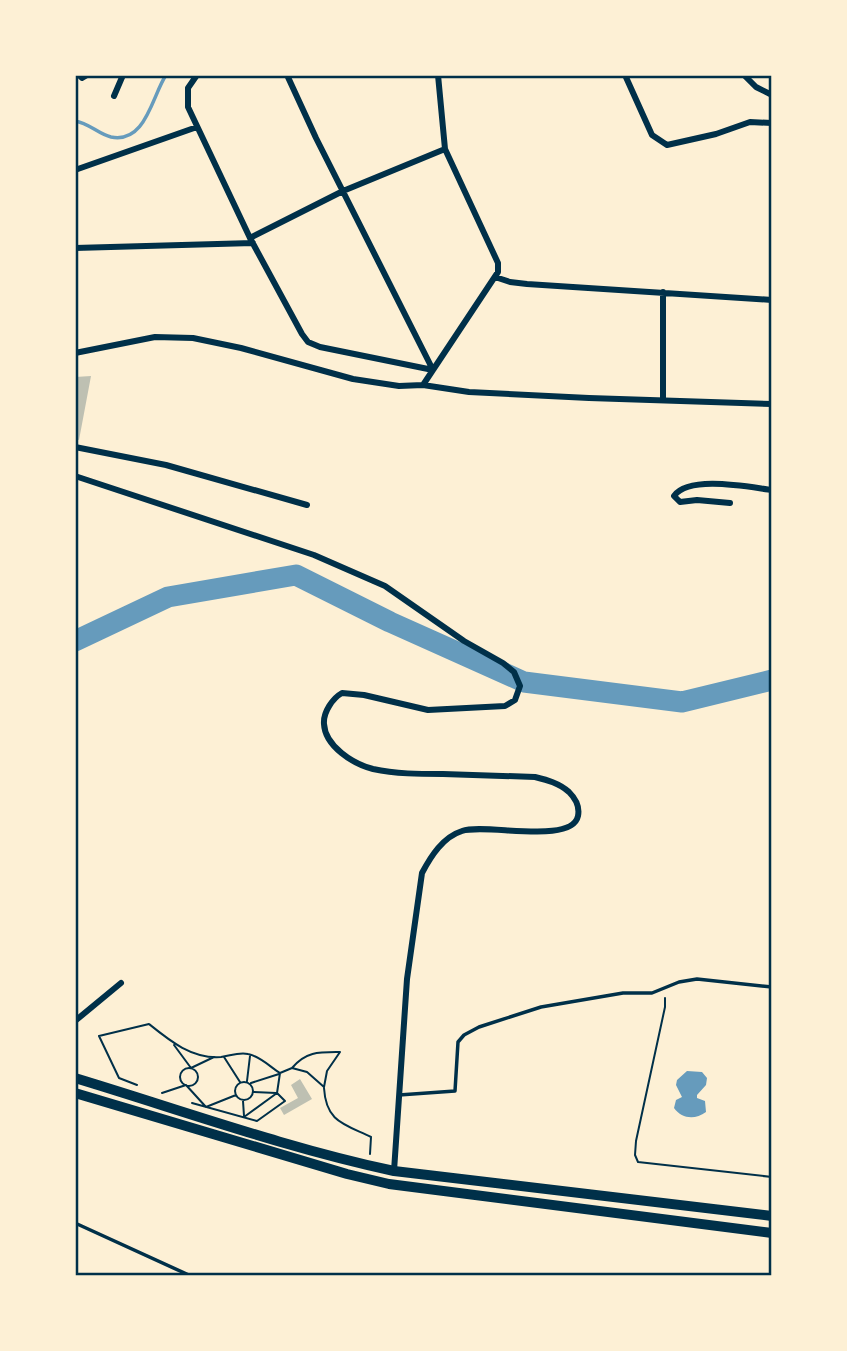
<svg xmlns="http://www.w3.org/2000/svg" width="847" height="1351" viewBox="0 0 847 1351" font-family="Commissioner,sans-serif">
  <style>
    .water { fill: #669bbc }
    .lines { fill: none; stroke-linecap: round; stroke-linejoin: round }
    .stream { stroke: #669bbc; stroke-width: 3.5 }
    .river { stroke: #669bbc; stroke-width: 21 }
    .building { fill: #bec0b2 }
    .path { stroke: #003049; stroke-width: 2 }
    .service { stroke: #003049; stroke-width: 3.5 }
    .minor { stroke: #003049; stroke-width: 6 }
    .secondary { stroke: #003049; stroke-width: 10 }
    .neatline { fill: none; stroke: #003049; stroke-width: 2.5 }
  </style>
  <rect width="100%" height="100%" fill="#fdf0d5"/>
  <path class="water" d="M687 1071 702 1072 707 1078 706 1085 697 1095V1098L705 1101 706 1112C695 1120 682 1119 674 1108L676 1100 682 1097 676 1085 677 1080Z"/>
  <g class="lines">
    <path class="stream" d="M75 121C89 123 98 134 111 137 146 144 152 96 166 75"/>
    <path class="river" d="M75 641 168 597 296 575 390 622 524 682 682 702 772 680"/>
  </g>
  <path class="building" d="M91 376 79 440 75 439V377Z
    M300 1079 312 1099 284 1115 280 1108 298 1098 291 1085Z"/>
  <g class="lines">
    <path class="path" d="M665 998V1007L636 1141 635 1155 638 1162 772 1177
      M174 1045 191 1068 214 1057
      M224 1057 240 1082
      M180 1077a9 9 0 1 1 18 0a9 9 0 1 1-18 0Z
      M247 1081 250 1056
      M235 1091a9 9 0 1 1 18 0a9 9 0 1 1-18 0Z
      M251 1083 279 1074
      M137 1085 119 1078 99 1036 149 1024C170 1041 192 1059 221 1057 230 1056 238 1052 248 1054 260 1056 270 1067 280 1073
      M324 1088C326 1122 344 1124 371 1137L370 1154
      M254 1092 276 1093
      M162 1093 186 1085 206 1107 236 1095
      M243 1101 244 1116
      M192 1103 257 1121 285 1101 277 1093 280 1073 292 1068 307 1072 324 1087 327 1071 340 1052C320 1052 306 1051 292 1068
      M244 1117 277 1093"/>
    <path class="service" d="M399 1095 455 1091 458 1042 464 1035 479 1027 541 1007 623 993H652L679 982 697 979 772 987
      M75 1223 191 1276"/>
    <path class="minor" d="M79 75 82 78 87 75
      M197 75 188 88V107L250 238 302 334 308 342 320 347 433 370
      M287 75 316 138 433 370
      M625 75 652 135 667 145 716 134 750 122 772 123
      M744 75 756 87 772 95
      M114 96 123 75
      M75 170 197 127
      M250 238 343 191 445 149
      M75 248 253 243
      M495 277 510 282 527 284 772 300
      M75 353 155 337 193 338 241 348 353 379 399 386 423 385 469 392 589 398 772 404
      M423 385 498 272V263L445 149 438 75
      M663 399V292
      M75 447 166 465 307 505
      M75 476 314 555 385 586 464 641 503 663 514 672 520 686 515 700 505 706 428 710 364 695 342 693C333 698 323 712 324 724 325 746 353 764 373 769 396 774 419 774 443 774 473 775 504 776 535 777 547 780 559 783 569 792 576 799 580 806 578 816 572 845 485 823 462 831 443 837 431 856 422 873L407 979 394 1171
      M730 503 697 500 680 502 674 496C689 475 748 487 772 490
      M75 1021 121 983"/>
    <path class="secondary" d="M75 1078C181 1110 286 1148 394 1171L772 1216
      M75 1093 347 1174 389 1184 772 1233"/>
  </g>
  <rect width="847" height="1351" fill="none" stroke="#fdf0d5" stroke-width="154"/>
  <rect x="77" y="77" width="693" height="1197" class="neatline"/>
</svg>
